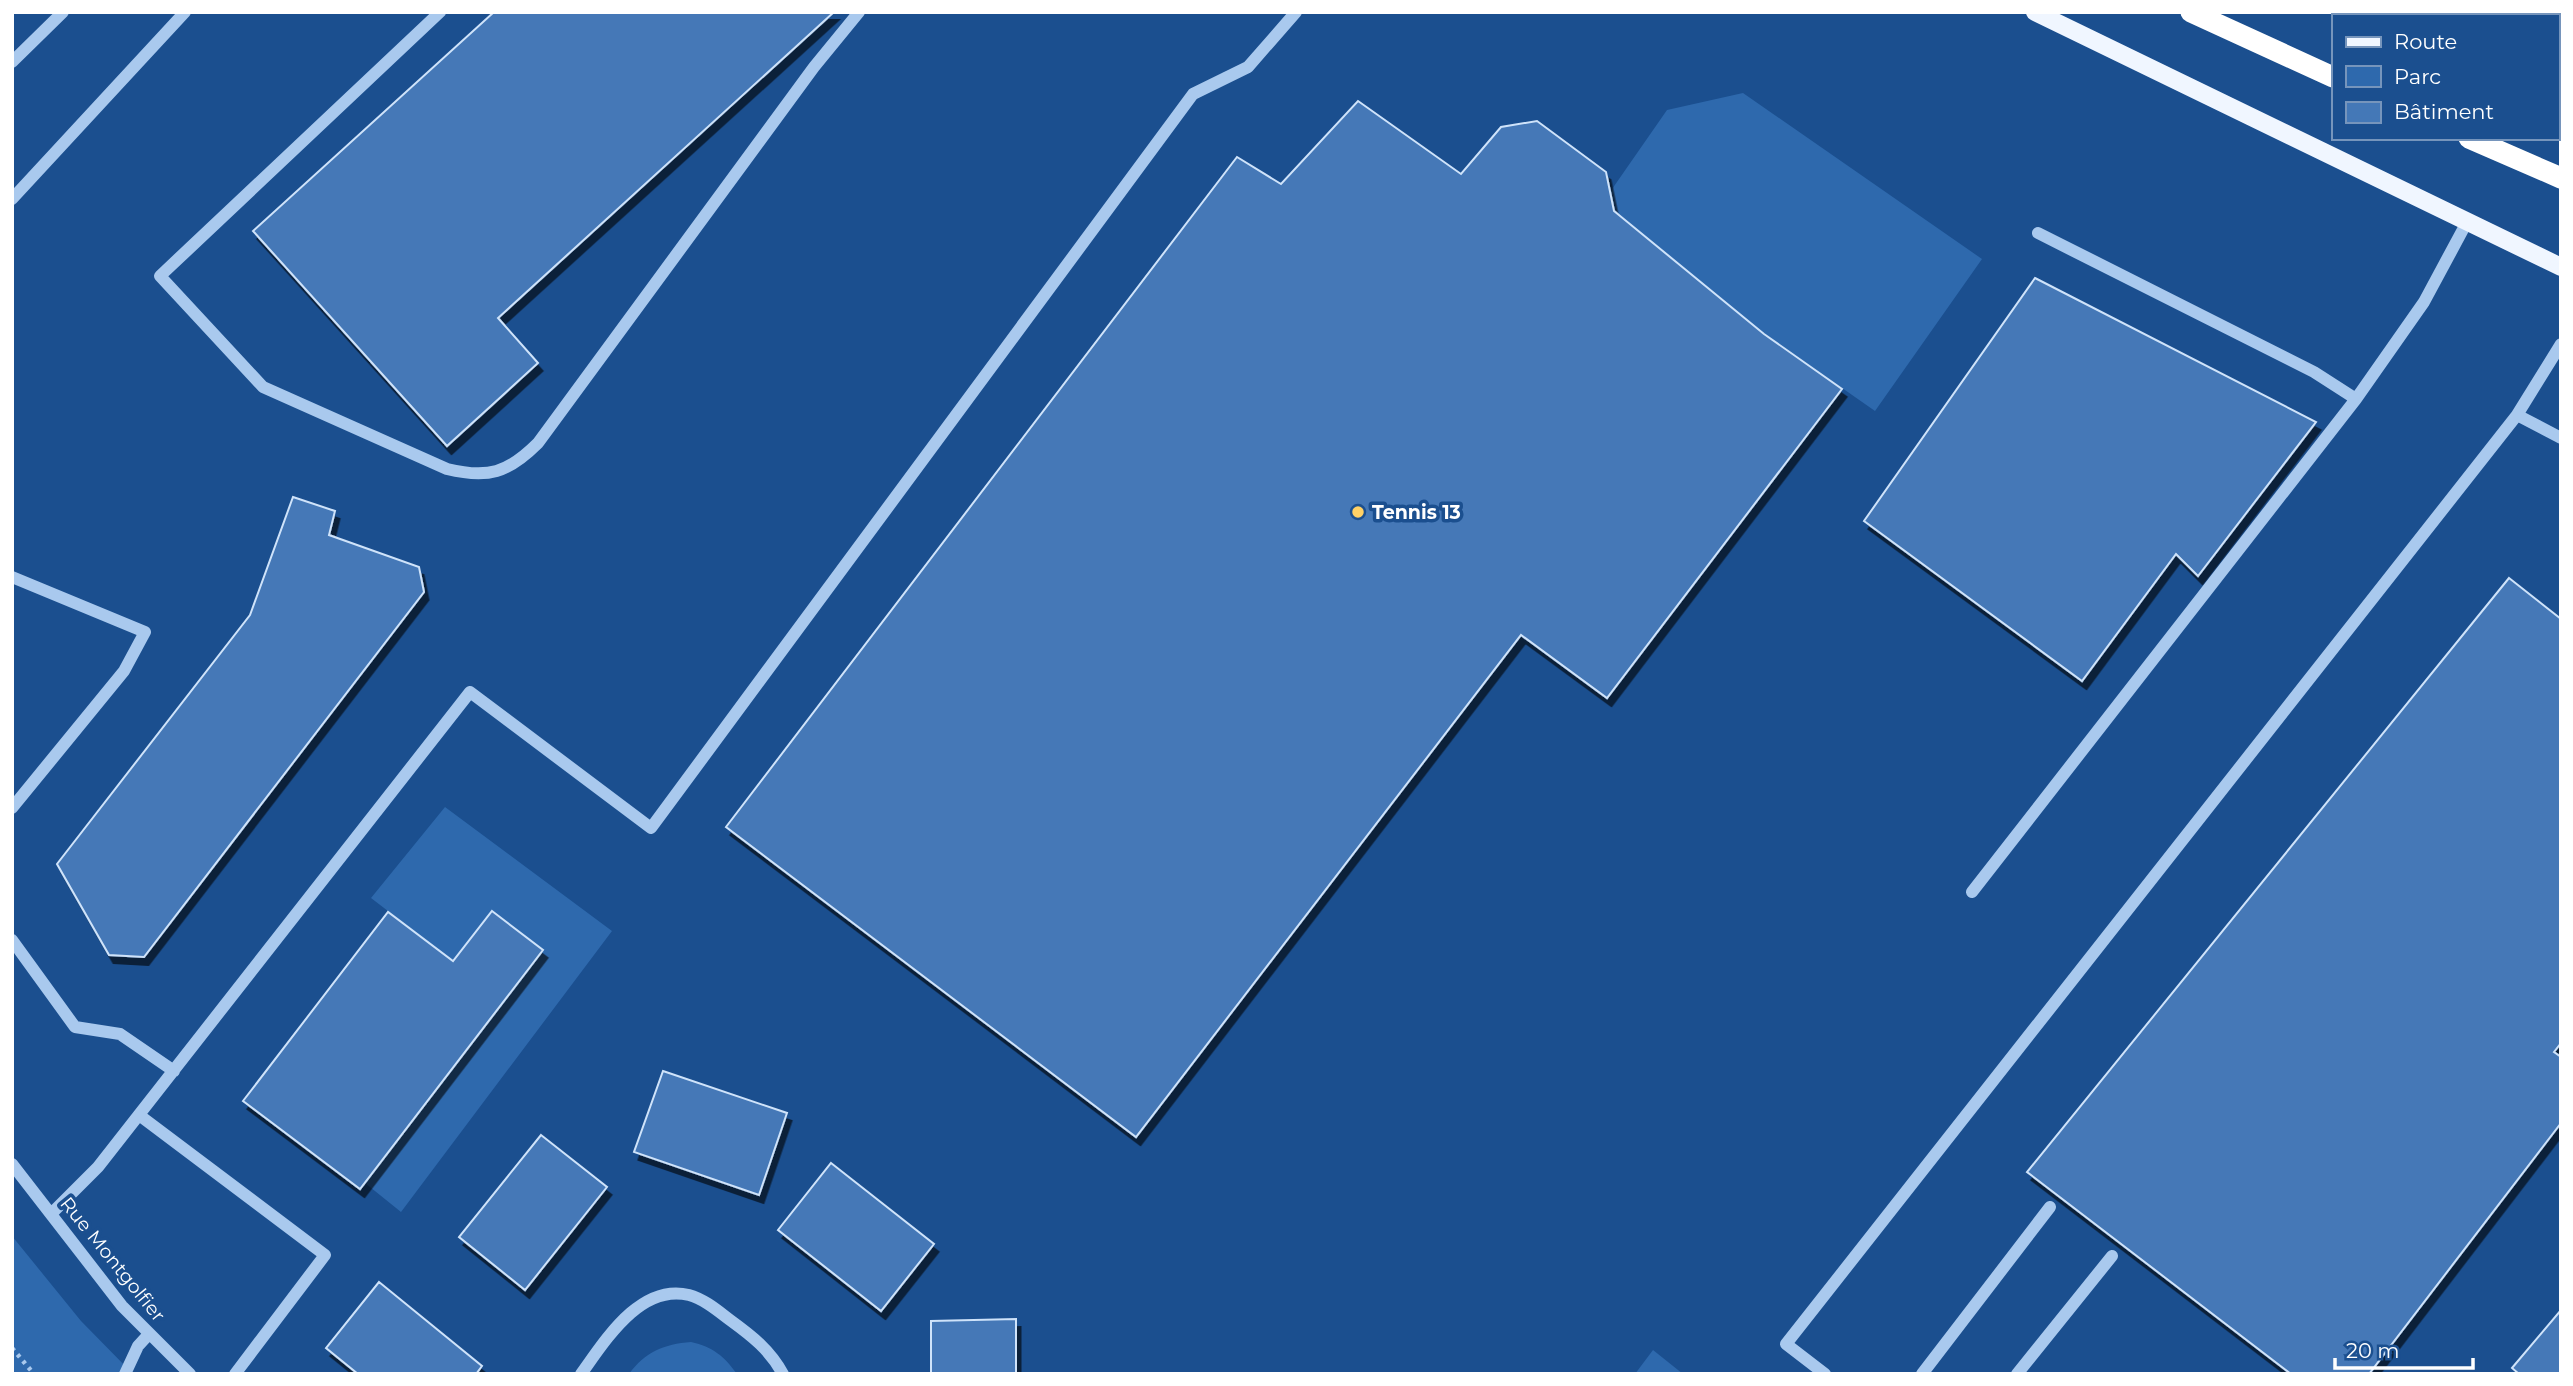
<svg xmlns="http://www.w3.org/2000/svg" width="2573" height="1386" viewBox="0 0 2573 1386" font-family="Montserrat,sans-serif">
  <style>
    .green { fill: #2e69ad }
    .building { fill: #4478b7; stroke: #cfe3fa; stroke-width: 2; filter: url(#shadow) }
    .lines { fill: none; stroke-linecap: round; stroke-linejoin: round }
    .path { stroke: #a9c9ee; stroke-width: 4.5; stroke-dasharray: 3.5 5; stroke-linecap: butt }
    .minor { stroke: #a9c9ee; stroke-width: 12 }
    .major { stroke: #f0f6ff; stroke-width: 18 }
    .highway { stroke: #fff; stroke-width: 21 }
    .poi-dot { fill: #ffd166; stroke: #1b4f8f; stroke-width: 2.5 }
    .labels { text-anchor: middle; stroke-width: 7; stroke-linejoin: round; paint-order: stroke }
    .poi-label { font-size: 19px; font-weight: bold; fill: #fff; stroke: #1b4f8f; text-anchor: start }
    .street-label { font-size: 19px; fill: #fff; stroke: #1b4f8f }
  </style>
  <defs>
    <filter id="shadow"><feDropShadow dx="4.5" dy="8" stdDeviation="0" flood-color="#0009"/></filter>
  </defs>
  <rect width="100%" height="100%" fill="#1b4f8f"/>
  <path class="green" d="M1743 93 1982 259 1875 411 1594 215 1667 110Z
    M445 807 612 931 401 1212 365 1183 543 951 492 911 453 961 371 898Z
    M12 1236 81 1321 133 1374H12Z
    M691 1342C713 1347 724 1356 737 1374H629C645 1352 664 1344 691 1342Z
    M1653 1350 1683 1374H1635Z"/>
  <path class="building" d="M494 12H834L498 318 538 363 447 446 253 231Z
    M1358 101 1461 174 1501 127 1537 121 1606 172 1614 211 1764 334 1842 389 1607 698 1521 635 1136 1137 726 827 1237 157 1281 184Z
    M2035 278 2316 422 2198 576 2176 554 2082 681 1864 521Z
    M293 497 335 511 329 535 419 567 424 592 144 957 109 955 57 864 250 615Z
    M2509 578 2561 619V1043L2554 1052 2561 1057V1123L2369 1374H2291L2027 1172Z
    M492 911 543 950 360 1189 243 1101 388 912 453 961Z
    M663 1071 787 1113 759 1195 634 1152Z
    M541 1135 607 1187 525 1290 459 1237Z
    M831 1163 934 1244 881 1311 778 1230Z
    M379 1282 482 1366 476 1374H358L326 1348Z
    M2561 1310V1374H2519L2512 1368Z
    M1016 1319V1374H931V1321Z"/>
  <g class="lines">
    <path class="path" d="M12 1348 34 1374"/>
    <path class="minor" d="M440 12 160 276 263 387 447 469C488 479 508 473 538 443L814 67 859 12
      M12 62 63 12
      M12 199 185 12
      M2038 233 2314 372 2356 399
      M2517 415 2561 438
      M12 577 145 632 124 671 12 808
      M1972 892 2356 399 2424 302 2467 222
      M12 940 75 1027 120 1034 174 1071
      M139 1115 325 1255 235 1374
      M12 1164 122 1306 190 1374
      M51 1214 98 1167 470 692 651 828 1193 94 1248 67 1296 12
      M125 1374 138 1346 149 1334
      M581 1374C605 1341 640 1283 689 1295 704 1299 718 1311 730 1320 752 1336 770 1350 783 1374
      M1825 1374 1786 1344 2517 415 2561 344
      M1922 1374 2050 1207
      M2017 1374 2112 1256"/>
    <path class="major" d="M2035 12 2561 267"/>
    <path class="highway" d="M2191 12 2333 77
      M2410 12 2417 16
      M2557 84 2561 86
      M2469 138 2561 178"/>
  </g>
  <circle class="poi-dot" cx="1358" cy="512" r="7"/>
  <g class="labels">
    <g class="poi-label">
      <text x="1372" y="519">Tennis 13</text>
    </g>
    <g class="street-label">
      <text transform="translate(113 1259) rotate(51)" y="7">Rue Montgolfier</text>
    </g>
  </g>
  <rect width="2573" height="1386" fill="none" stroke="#ffffff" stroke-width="28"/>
  <rect x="2332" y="14" width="228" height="126" fill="#1b4f8f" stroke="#7695bc" stroke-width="2"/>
  <rect x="2346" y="37" width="35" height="10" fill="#f0f6ff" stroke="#7695bc" stroke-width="2"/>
  <text x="2394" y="49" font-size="21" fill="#ffffff">Route</text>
  <rect x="2346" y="66" width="35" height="21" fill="#2e69ad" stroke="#7695bc" stroke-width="2"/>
  <text x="2394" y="84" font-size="21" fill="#ffffff">Parc</text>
  <rect x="2346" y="102" width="35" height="21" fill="#4478b7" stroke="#7695bc" stroke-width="2"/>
  <text x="2394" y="119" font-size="21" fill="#ffffff">Bâtiment</text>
  <path d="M2335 1358v10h138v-10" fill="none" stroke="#ffffff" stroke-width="3.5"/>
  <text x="2346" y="1358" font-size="21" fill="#ffffff" stroke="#1b4f8f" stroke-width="5" paint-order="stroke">20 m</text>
</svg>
